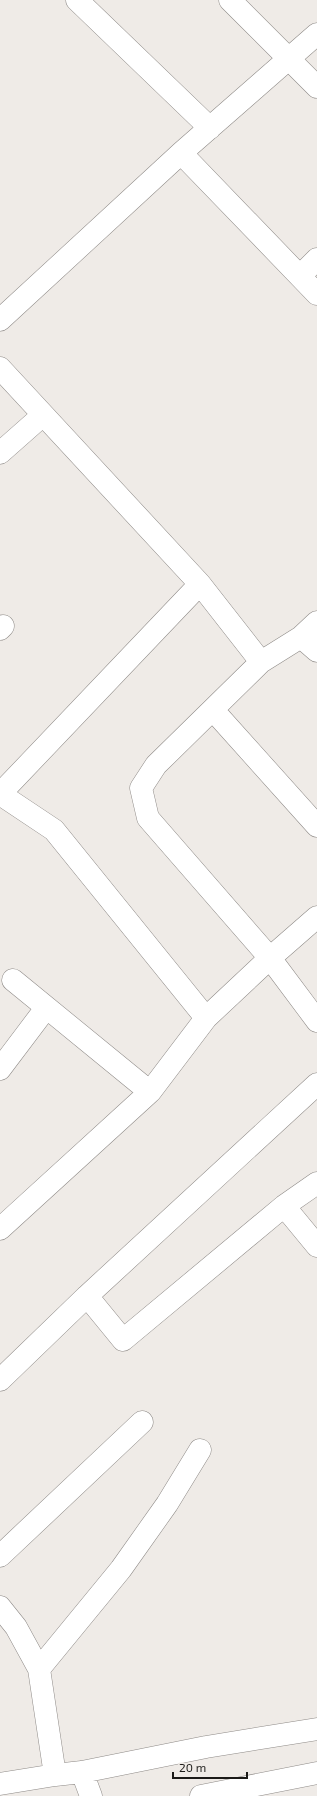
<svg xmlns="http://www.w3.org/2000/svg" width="317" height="1796" viewBox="0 0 317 1796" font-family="'Exo 2',sans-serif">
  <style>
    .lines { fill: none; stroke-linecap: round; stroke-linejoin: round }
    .minor-casing { stroke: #8e8a87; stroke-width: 23 }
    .minor { stroke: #fff; stroke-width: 22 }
  </style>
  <rect width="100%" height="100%" fill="#efebe7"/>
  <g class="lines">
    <g class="minor-casing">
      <path id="minor" d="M77 0 210 128
        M230 0 317 87
        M317 34 181 153 317 294
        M300 276 317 259
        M0 320 181 153
        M0 368 200 584 261 662
        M0 453 43 415
        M317 622 301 637 261 662 156 765 141 788 148 818 270 958 317 1021
        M0 629 3 626
        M301 637 317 651
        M213 710 317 826
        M0 794 54 830 206 1018
        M0 794 200 584
        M13 980 150 1092
        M0 1069 46 1008
        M284 1206 317 1246
        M0 1229 150 1092 206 1018 270 958 317 917
        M87 1296 123 1340 284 1206 317 1183
        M0 1380 87 1296 317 1084
        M0 1556 142 1422
        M0 1607 16 1627 39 1669 55 1775
        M39 1669 121 1569 167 1504 200 1450
        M82 1772 91 1796
        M0 1784 55 1775 82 1772 206 1747 317 1729
        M201 1796 317 1773"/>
    </g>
    <use href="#minor" class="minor"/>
  </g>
  <path d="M173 1772v6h74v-6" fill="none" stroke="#1b1a18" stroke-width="2"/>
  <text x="179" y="1772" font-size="12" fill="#1b1a18" stroke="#efebe7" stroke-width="3" paint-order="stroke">20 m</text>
</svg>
